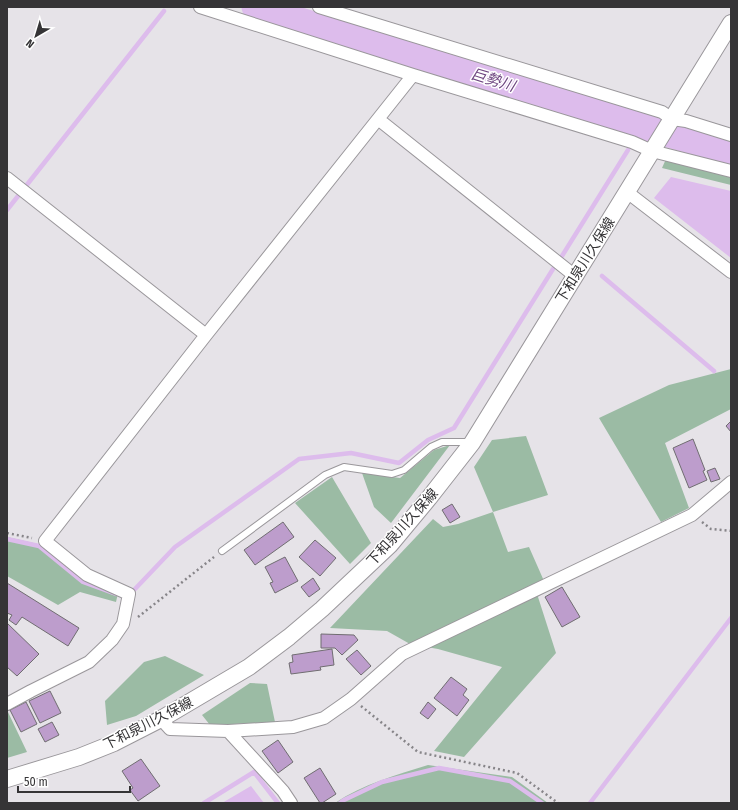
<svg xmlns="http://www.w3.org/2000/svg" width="738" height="810" viewBox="0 0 738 810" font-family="'Fira Sans Condensed','Noto Sans JP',sans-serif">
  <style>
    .green { fill: #9bbba4 }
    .water { fill: #ddbcec }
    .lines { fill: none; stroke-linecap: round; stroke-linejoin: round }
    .stream { stroke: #ddbcec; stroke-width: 4.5 }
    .river { stroke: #ddbcec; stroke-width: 27 }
    .building { fill: #bd9dcc; stroke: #706d71 }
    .service-casing { stroke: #9a979b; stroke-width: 8 }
    .minor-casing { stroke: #9a979b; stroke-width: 14 }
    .tertiary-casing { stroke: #9a979b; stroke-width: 18 }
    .path { stroke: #878589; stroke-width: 2.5; stroke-dasharray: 2 3; stroke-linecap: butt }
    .service { stroke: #fff; stroke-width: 6 }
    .minor { stroke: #fff; stroke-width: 12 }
    .tertiary { stroke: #fff; stroke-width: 16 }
    .labels { text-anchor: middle; stroke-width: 3; stroke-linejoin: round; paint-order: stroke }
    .street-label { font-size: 14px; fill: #353436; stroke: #fff }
    .water-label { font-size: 15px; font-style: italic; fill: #6d447f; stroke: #fff }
  </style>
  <rect width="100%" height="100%" fill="#e6e3e8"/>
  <path class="green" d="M666 159 731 175V185L662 168Z
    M731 369V409L665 443 689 508 661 522 599 418 669 385Z
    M526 436 548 495 493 512 508 552 529 547 544 581 538 597 556 653 464 757 434 751 502 667 438 649 410 644 387 631 330 628 433 519 443 527 458 524 493 512 474 467 492 440Z
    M450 445 391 523 374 507 362 473 400 478 434 450Z
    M332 477 371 543 350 564 295 503Z
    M7 537 42 545 118 593 116 602 80 592 58 605 7 576Z
    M165 656 204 675 136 716 107 725 105 701 144 662Z
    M250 683 267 684 275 722 210 725 202 715Z
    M7 710 27 752 7 758Z
    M428 765 512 777 548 803H335C363 784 396 775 428 765Z"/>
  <path class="water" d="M671 177 731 191V258L654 198Z
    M251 786 264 803H222Z"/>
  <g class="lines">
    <path class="stream" d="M7 210 164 11
      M562 256 628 150
      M602 276 714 371
      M7 539 39 546 83 582 116 594
      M135 589 175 547 299 459 351 453 399 463 428 440 454 428 553 269
      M204 803 254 772 278 803
      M340 803 344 800 382 782 439 768 510 781 542 803
      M590 803 731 618"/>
    <path class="river" d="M255 7 618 119 700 143 731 151"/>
  </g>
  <path class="building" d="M731 421V432L726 426Z
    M693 439 705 470 703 471 707 480 689 488 673 448Z
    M715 468 720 479 711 482 707 471Z
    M452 504 460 517 450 523 442 510Z
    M283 522 294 537 255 565 244 550Z
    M315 540 336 558 320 576 299 557Z
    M285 557 298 581 275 593 270 583 273 582 265 567Z
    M313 578 320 589 309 597 301 587Z
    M7 583 79 628 68 646 22 617 16 625 9 620 12 615 7 613Z
    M562 587 580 617 562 627 545 597Z
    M7 623 39 654 17 676 7 667Z
    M321 634 354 635 358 640 342 655 335 648H321Z
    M332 649 334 665 320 667 321 670 291 674 289 663 293 662 292 655Z
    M357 650 371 666 361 675 346 659Z
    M451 677 467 689 463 695 469 700 457 716 434 698Z
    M50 691 61 713 40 723 29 701Z
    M26 702 37 724 21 732 10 710Z
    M428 702 436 709 428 719 420 713Z
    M52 722 59 735 45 742 38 729Z
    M278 740 293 762 278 773 262 751Z
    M141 759 160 786 138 801 130 790 133 788 122 771Z
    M320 768 336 794 322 803H320L304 778Z"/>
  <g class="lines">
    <g class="service-casing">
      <path id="service" d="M222 551 325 475 344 467 392 474 404 470 431 447 442 442H471"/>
    </g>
    <g class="minor-casing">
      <path id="minor" d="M200 7 413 75 632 142 652 151 731 171
        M319 7 662 112 672 119 686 121 731 135
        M378 119 413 75
        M7 178 206 335
        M627 192 731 272
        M7 704 31 691 89 662 112 640 123 624 129 594 87 575 45 541 206 335 378 119 575 276
        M161 719 170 729 228 731 293 727 324 718 351 699 402 654 692 515 731 482
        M228 731 283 791 291 803"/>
    </g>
    <g class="tertiary-casing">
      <path id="tertiary" d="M7 779 79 757 114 743 161 719 249 667 289 637 322 609 390 545 429 498 472 443 731 23"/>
    </g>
    <path class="path" d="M702 522 711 529 731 531
      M7 533 32 538
      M138 617 214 557
      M361 706 418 752 517 773 558 803"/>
    <use href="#service" class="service"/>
    <use href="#minor" class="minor"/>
    <use href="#tertiary" class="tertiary"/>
  </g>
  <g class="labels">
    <g class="street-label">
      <text transform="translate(585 260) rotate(-58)" y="5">下和泉川久保線</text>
      <text transform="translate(402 527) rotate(-48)" y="5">下和泉川久保線</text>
      <text transform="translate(148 723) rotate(-27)" y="5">下和泉川久保線</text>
    </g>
    <g class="water-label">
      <text transform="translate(493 80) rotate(17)" y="5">巨勢川</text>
    </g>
  </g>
  <rect width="738" height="810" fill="none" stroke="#353436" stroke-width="16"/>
  <g transform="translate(36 36) rotate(218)" stroke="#ffffff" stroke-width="3" paint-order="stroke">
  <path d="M0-3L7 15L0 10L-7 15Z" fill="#353436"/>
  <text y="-6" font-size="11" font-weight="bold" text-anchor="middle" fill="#353436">N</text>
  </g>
  <path d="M18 786v6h112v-6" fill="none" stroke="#353436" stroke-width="2"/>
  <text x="24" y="786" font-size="12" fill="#353436" stroke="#ffffff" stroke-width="3" paint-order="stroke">50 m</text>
</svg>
